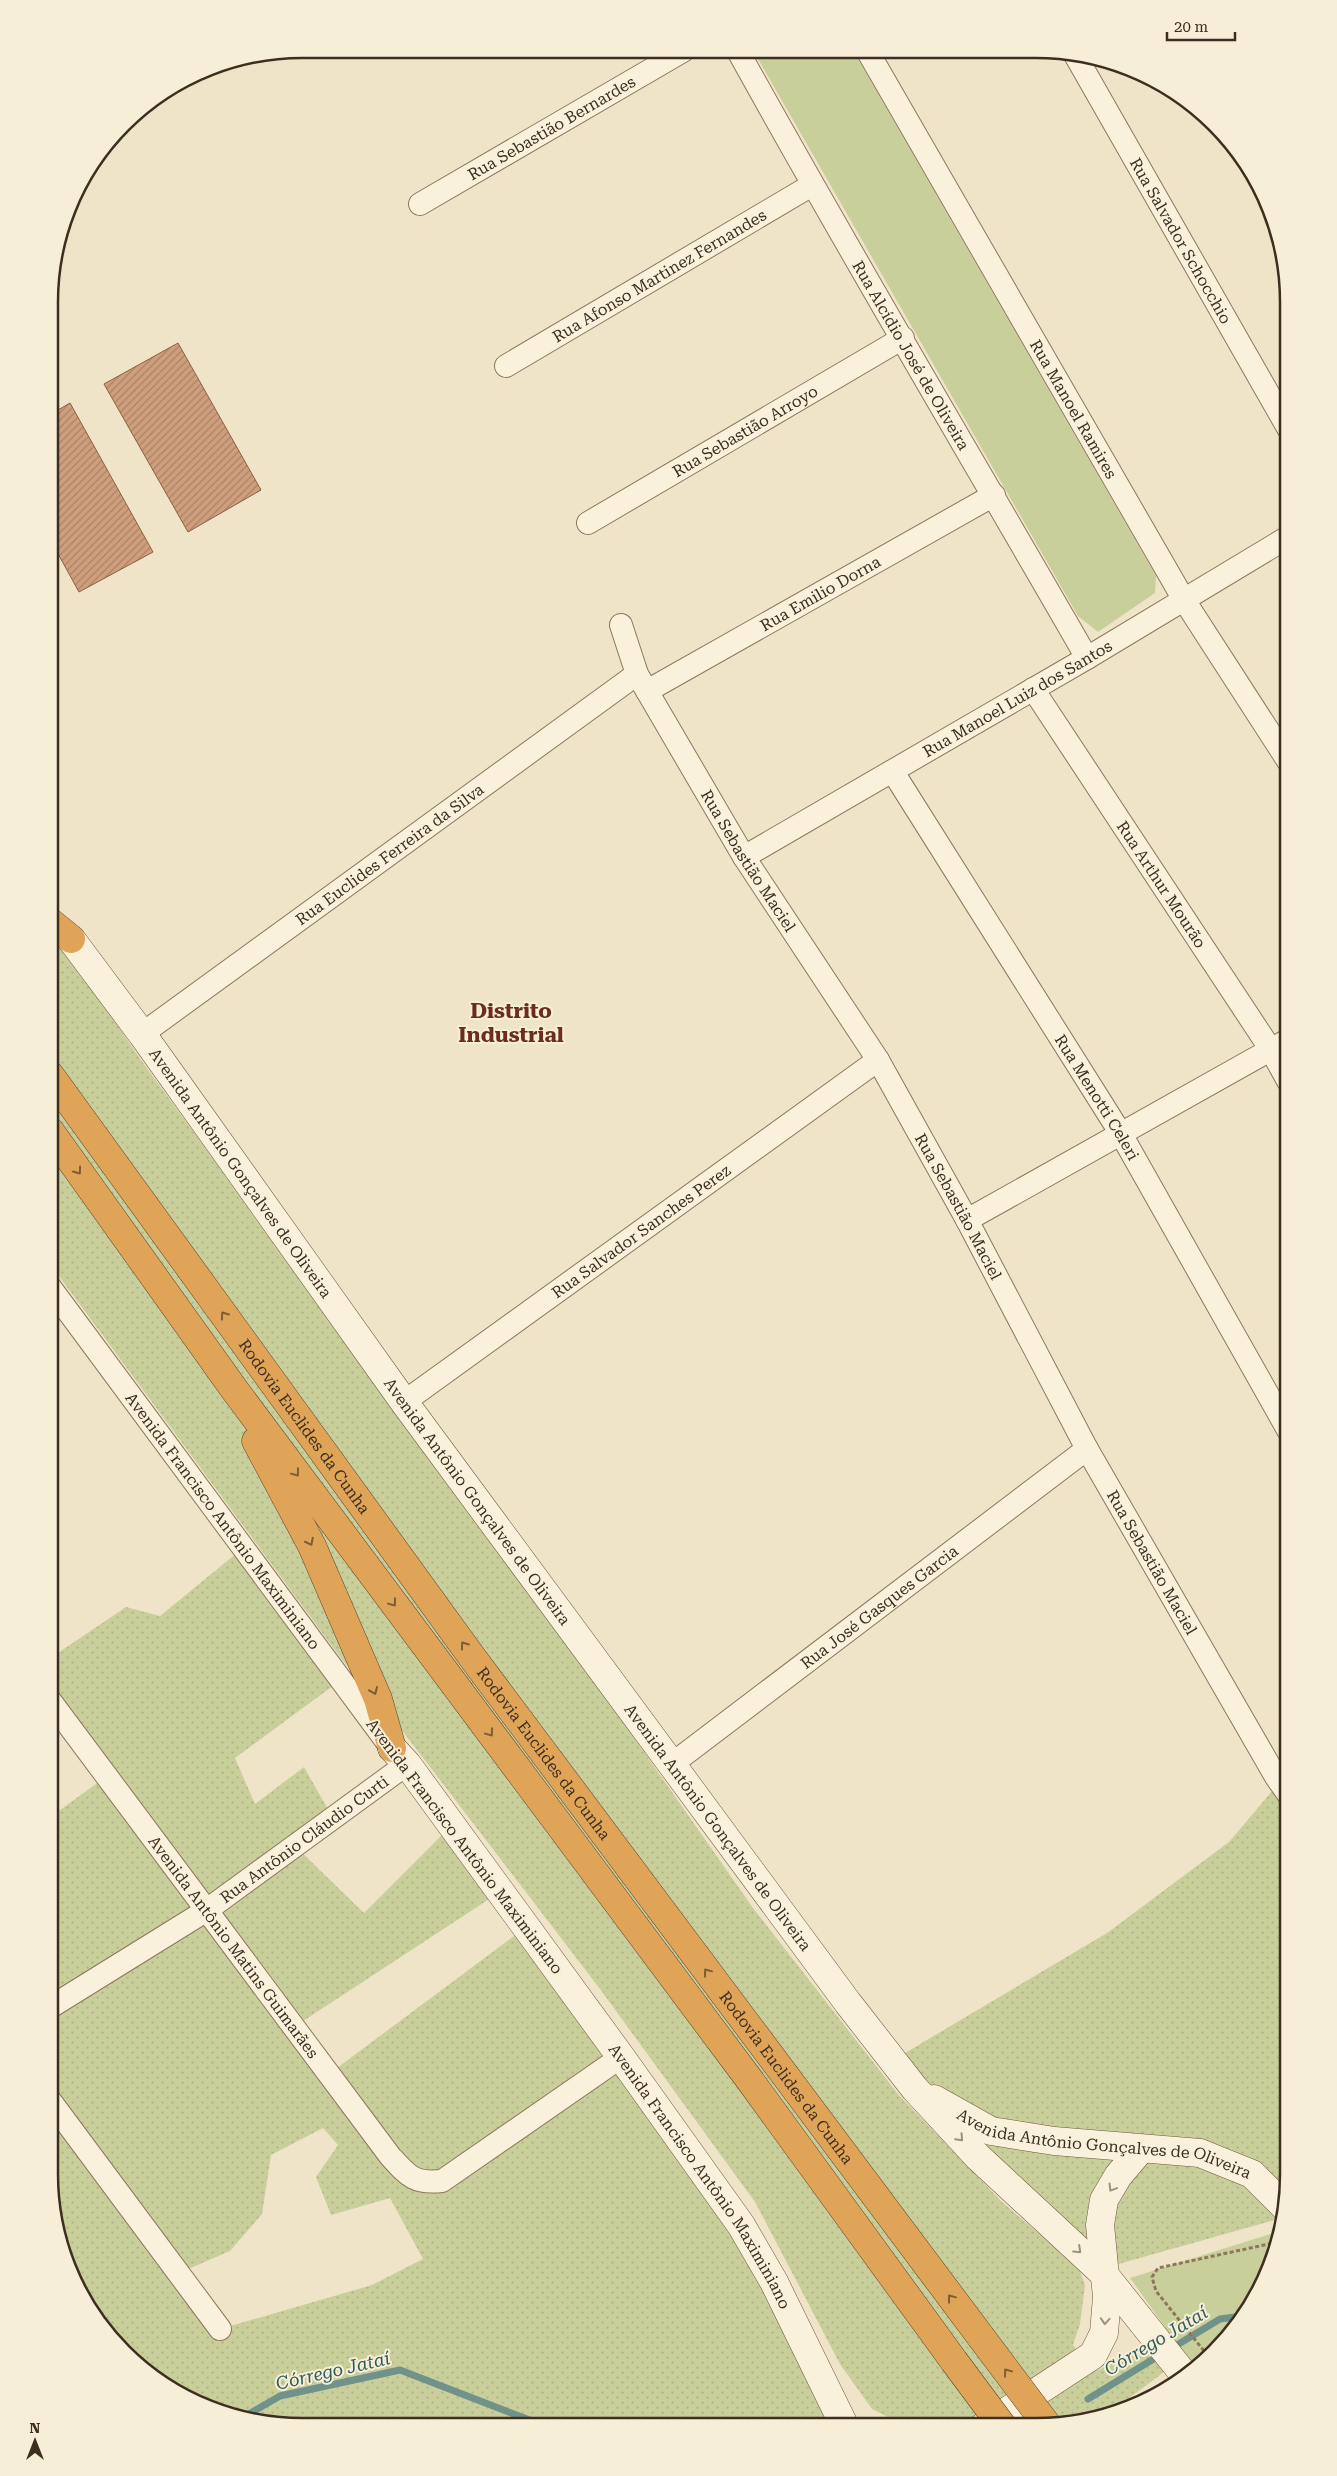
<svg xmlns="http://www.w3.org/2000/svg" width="1337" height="2476" viewBox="0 0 1337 2476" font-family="'Roboto Serif',serif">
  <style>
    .grass { fill: url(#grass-dots); fill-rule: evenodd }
    .green { fill: #c9cf9b }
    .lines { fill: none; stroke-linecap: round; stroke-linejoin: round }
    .stream { stroke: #6f938a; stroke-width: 7 }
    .building { fill: url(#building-hatch); stroke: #8d5f41 }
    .minor-casing { stroke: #8d765c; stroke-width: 24 }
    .secondary-casing { stroke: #6f573f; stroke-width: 29 }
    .motorway-casing { stroke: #5b4430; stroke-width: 29 }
    .path { stroke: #8d765c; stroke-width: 3; stroke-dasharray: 4 2.5; stroke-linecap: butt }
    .minor { stroke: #faf1dc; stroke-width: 22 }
    .secondary { stroke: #faf1dc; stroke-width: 28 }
    .motorway { stroke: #e0a458; stroke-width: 28 }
    .motorway-bridge-casing { stroke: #5b4430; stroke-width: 29; stroke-linecap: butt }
    .motorway-bridge { stroke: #e0a458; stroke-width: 28 }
    .oneway { stroke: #7e5d36 }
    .oneway2 { stroke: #9c907e }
    .labels { text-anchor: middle; stroke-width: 4; stroke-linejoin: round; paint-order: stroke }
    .street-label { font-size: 16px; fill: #3d2e20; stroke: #f7eed8 }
    .water-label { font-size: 18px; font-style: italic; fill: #2f5d5a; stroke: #f7eed8 }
    .district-label { font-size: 21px; font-weight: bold; fill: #6b2e1e; stroke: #f7eed8 }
    .rim { fill: none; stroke: #3d2e20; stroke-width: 2.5 }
  </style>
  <defs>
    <pattern id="grass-dots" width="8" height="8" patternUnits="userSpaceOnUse" patternTransform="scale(1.25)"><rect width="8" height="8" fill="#c9cf9b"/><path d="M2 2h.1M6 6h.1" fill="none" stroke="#aeb285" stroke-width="1.8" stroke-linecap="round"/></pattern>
    <pattern id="building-hatch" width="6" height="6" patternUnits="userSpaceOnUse" patternTransform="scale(1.25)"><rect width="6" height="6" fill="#cf9f7d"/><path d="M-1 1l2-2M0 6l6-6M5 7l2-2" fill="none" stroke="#a98266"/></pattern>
  </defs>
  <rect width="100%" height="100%" fill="#f0e4c8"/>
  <path class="grass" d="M50 927 141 1060 609 1702 753 1908 898 2094 1002 2202 1079 2268 1085 2285 1080 2324 1073 2345 1091 2373 1151 2346 1166 2369 1159 2376 1121 2404 1124 2410 1117 2414 1035 2427H921L904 2425 872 2409 840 2364 755 2202 600 1989 378 1699 343 1661 50 1264Z
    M243 1548 341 1680 235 1758 255 1804 304 1767 333 1818 295 1846 364 1913 452 1825 500 1892 294 2027 329 2074 526 1927 741 2225 845 2427 269 2425 205 2408 135 2365 92 2315 62 2256 49 2174V1818L107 1776 49 1699V1659L126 1607 160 1616ZM323 2128 338 2145 316 2177 331 2215 390 2198 423 2259 372 2285 220 2329 179 2273 230 2251 262 2214 271 2155Z
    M1273 1790 1288 1814V2191L1282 2218 1115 2265 988 2157 900 2056 1107 1933 1229 1842Z"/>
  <path class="green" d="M754 52H854L1156 576 1155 593 1098 632 1078 616Z
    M1280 2231 1275 2256 1236 2328 1192 2372 1165 2327 1130 2278Z"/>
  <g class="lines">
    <path class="stream" d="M1172 2348 1220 2319 1242 2316
      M1088 2399 1160 2355
      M242 2418 280 2396 400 2370 545 2426"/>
  </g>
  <path class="building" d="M178 343 261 490 188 532 104 384Z
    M70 403 153 552 79 592 51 541V414Z"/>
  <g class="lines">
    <g class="minor-casing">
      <g id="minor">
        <path id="s1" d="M738 51C851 256 971 456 1087 658"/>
        <path id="s2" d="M868 52 1184 600 1288 761"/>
        <path id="s3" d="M1074 53 1288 428"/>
        <path id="s4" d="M420 204 683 51"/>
        <path id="s5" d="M506 366 812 185"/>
        <path id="s6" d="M588 523 903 338"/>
        <path id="s7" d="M621 625 637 674 647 691 744 857 878 1060 967 1220 1087 1449 1276 1777 1288 1794"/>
        <path id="s8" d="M1033 689 1271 1050 1288 1081"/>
        <path id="s9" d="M647 691 994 495"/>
        <path id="s10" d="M893 772 1121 1134 1288 1430"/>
        <path id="s11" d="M744 857 1087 658 1288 537"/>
        <path id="s12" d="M142 1034 637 674"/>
        <path d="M967 1220 1288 1040"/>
        <path id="s13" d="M50 1287 387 1742"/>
        <path id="s14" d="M404 1402 878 1060"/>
        <path id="s15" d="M49 1699 390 2156C408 2176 414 2184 442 2181L621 2057"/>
        <path id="s16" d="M672 1764 1087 1449"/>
        <path id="s17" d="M49 2008 207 1910 407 1764"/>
        <path d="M49 2099 220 2329"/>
      </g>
    </g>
    <g class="secondary-casing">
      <g id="secondary">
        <path id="s18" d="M71 939 142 1034 404 1402 848 2003 915 2089 978 2157 1103 2273 1186 2377"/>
        <path id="s19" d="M392 1748 407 1764 621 2057 741 2225 774 2282 845 2427"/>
        <path id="s20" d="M934 2099 991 2131 1054 2141 1200 2153 1252 2174 1285 2207"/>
        <path d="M983 2427 1093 2355 1104 2333 1107 2297 1100 2225 1104 2200 1118 2176 1141 2149"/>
      </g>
    </g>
    <g class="motorway-casing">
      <g id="motorway">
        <path d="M50 922 71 939"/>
        <path id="s21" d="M50 1075 472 1657 981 2337"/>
        <path d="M50 1131 234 1389 749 2079 954 2361"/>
        <path d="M256 1441 312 1546 378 1699 392 1748"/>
      </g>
    </g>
    <path class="path" d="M1208 2356 1156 2291 1152 2277 1158 2268 1278 2242"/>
    <use href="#minor" class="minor"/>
    <use href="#secondary" class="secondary"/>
    <use href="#motorway" class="motorway"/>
    <g class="motorway-bridge-casing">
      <path id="motorway-bridge" d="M981 2337 1047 2425
        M954 2361 1003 2427"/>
    </g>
    <use href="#motorway-bridge" class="motorway-bridge"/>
  </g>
  <defs><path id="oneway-chevron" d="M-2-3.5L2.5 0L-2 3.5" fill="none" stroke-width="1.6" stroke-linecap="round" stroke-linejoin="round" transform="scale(1.25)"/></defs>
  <g class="oneway">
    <use href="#oneway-chevron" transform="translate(78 1171) rotate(54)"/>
    <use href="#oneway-chevron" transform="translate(224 1315) rotate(-126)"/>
    <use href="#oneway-chevron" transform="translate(296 1473) rotate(53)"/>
    <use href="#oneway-chevron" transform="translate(310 1542) rotate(63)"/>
    <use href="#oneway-chevron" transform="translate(393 1603) rotate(53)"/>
    <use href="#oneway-chevron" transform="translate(464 1645) rotate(-126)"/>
    <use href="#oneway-chevron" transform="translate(374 1691) rotate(67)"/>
    <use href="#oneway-chevron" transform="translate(490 1733) rotate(53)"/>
    <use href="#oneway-chevron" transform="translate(707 1972) rotate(-127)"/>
    <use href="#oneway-chevron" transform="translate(951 2298) rotate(-127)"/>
    <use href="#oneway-chevron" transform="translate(1007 2372) rotate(-127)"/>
  </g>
  <g class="oneway2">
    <use href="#oneway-chevron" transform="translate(960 2138) rotate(47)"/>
    <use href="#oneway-chevron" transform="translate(1112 2188) rotate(121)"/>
    <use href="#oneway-chevron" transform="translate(1078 2250) rotate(43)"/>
    <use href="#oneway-chevron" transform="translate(1105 2321) rotate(94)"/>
  </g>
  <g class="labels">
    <g class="street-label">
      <text dy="6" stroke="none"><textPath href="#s4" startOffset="152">Rua Sebastião Bernardes</textPath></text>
      <text dy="6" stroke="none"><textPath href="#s3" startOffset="216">Rua Salvador Schocchio</textPath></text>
      <text dy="6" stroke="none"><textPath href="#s5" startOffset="178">Rua Afonso Martinez Fernandes</textPath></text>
      <text dy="6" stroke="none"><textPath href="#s1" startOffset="350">Rua Alcídio José de Oliveira</textPath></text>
      <text dy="6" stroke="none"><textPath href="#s2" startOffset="412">Rua Manoel Ramires</textPath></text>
      <text dy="6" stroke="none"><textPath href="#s6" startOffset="182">Rua Sebastião Arroyo</textPath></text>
      <text dy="6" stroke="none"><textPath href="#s9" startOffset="199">Rua Emilio Dorna</textPath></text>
      <text dy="6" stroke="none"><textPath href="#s11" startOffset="316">Rua Manoel Luiz dos Santos</textPath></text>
      <text dy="6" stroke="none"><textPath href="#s12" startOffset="306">Rua Euclides Ferreira da Silva</textPath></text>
      <text dy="6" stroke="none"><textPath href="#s7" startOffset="269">Rua Sebastião Maciel</textPath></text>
      <text dy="6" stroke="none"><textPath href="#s8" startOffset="234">Rua Arthur Mourão</textPath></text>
      <text dy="6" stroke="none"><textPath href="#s10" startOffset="384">Rua Menotti Celeri</textPath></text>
      <text dy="6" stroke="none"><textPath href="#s18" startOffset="289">Avenida Antônio Gonçalves de Oliveira</textPath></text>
      <text dy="6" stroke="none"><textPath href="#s7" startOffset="674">Rua Sebastião Maciel</textPath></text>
      <text dy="6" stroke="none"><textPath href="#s14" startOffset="292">Rua Salvador Sanches Perez</textPath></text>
      <text dy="6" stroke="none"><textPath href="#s21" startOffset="434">Rodovia Euclides da Cunha</textPath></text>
      <text dy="6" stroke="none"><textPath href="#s18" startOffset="694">Avenida Antônio Gonçalves de Oliveira</textPath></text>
      <text dy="6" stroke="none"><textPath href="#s13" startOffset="291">Avenida Francisco Antônio Maximiniano</textPath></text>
      <text dy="6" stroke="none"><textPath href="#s7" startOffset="1079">Rua Sebastião Maciel</textPath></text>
      <text dy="6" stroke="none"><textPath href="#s16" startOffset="260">Rua José Gasques Garcia</textPath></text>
      <text dy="6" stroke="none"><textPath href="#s21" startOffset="839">Rodovia Euclides da Cunha</textPath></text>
      <text dy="6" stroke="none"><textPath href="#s18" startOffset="1099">Avenida Antônio Gonçalves de Oliveira</textPath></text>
      <text dy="6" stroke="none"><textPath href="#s17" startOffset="306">Rua Antônio Cláudio Curti</textPath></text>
      <text transform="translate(465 1846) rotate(53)" y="6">Avenida Francisco Antônio Maximiniano</text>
      <text dy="6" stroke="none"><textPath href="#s15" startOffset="309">Avenida Antônio Matins Guimarães</textPath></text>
      <text dy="6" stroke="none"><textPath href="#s21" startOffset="1244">Rodovia Euclides da Cunha</textPath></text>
      <text dy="6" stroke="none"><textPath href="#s20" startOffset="179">Avenida Antônio Gonçalves de Oliveira</textPath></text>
      <text dy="6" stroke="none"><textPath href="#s19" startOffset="528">Avenida Francisco Antônio Maximiniano</textPath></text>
    </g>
    <g class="water-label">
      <text transform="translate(1156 2341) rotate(-31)" y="6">Córrego Jataí</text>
      <text transform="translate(333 2371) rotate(-13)" y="6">Córrego Jataí</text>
    </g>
    <g class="district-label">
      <text x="511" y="1018">Distrito<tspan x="511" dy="24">Industrial</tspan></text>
    </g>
  </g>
  <path d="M0 0H1337V2476H0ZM302 58H1036A244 244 0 0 1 1280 302V2174A244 244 0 0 1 1036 2418H302A244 244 0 0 1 58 2174V302A244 244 0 0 1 302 58Z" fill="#f7eed8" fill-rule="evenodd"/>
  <path class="rim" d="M302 58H1036A244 244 0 0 1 1280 302V2174A244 244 0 0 1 1036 2418H302A244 244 0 0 1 58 2174V302A244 244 0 0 1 302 58Z"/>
  <g transform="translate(35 2441)" stroke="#f7eed8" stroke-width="4" paint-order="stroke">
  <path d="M0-4L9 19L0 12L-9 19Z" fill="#3d2e20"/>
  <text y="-8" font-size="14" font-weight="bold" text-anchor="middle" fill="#3d2e20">N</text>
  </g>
  <path d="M1167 32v8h68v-8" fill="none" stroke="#3d2e20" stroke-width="2.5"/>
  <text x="1174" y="32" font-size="15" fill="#3d2e20" stroke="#f7eed8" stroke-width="4" paint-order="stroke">20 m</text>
</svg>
